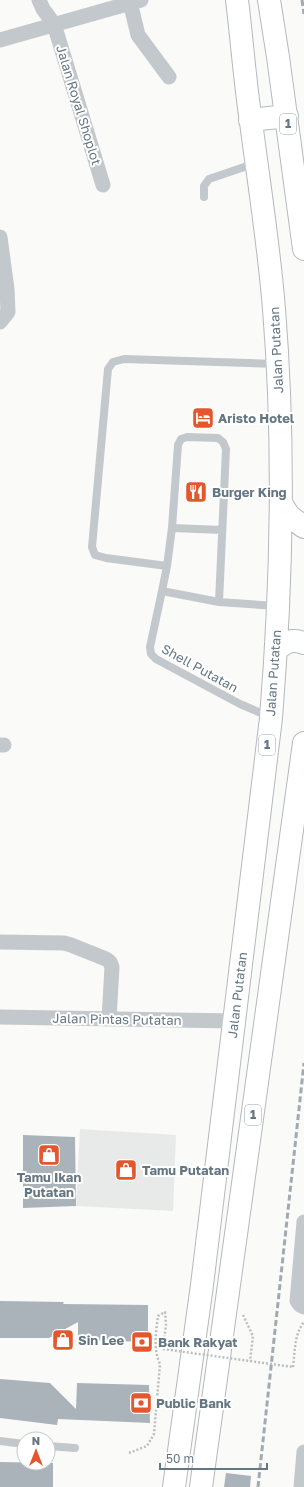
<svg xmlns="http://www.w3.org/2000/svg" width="304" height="1487" viewBox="0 0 304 1487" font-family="'Golos Text',sans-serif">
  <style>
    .built { fill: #e8e9e9 }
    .building { fill: #aab3b9 }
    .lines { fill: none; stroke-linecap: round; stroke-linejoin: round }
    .trunk-casing { stroke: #b4b9bd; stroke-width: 24 }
    .path { stroke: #bbbfc2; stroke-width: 2.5; stroke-dasharray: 2 2; stroke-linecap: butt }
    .service { stroke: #c3c8cc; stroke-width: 8 }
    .minor { stroke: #c3c8cc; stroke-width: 15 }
    .trunk { stroke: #fff; stroke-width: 22 }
    .rail { stroke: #a2aab0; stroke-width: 3; stroke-dasharray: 6 3; stroke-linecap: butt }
    .path-bridge { stroke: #bbbfc2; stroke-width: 2.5; stroke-dasharray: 2 2; stroke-linecap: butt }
    .labels { text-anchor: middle; stroke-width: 4; stroke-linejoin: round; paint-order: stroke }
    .shield { fill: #fff; stroke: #939fa8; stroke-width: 1 }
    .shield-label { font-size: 12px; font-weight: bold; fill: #657683 }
    .street-label { font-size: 13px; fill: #657683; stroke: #fff }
    .poi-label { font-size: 13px; font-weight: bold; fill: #657683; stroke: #fff; text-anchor: start }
  </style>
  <rect width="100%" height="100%" fill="#fafaf8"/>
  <path class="built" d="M80 1129 176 1135 173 1211 76 1206Z"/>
  <path class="building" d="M23 1135 75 1137 76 1206 23 1208Z
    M0 1301 64 1302 63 1304 148 1305V1342L78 1340V1322L49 1338H0Z
    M0 1379 50 1383 76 1409 77 1383 149 1385 150 1423 58 1419 57 1425 0 1418Z
    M0 1462 53 1463V1487H0Z
    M226 1473 251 1476 250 1487H224Z"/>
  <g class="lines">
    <g class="trunk-casing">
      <path id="trunk" d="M269 0 278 57 304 249
        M250 120 287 116
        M281 503 289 516 304 527
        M276 650C287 641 291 639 304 643
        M174 1487 202 1285 271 718C282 582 285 445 274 309 269 246 259 184 251 122 245 82 242 41 237 0
        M201 1487 304 743"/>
    </g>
    <path class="path" d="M243 1315 253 1336 250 1361
      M293 1367C295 1351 294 1335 304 1322
      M129 1453 147 1446 154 1434 160 1364C153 1349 156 1332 158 1316L165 1312 166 1325 163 1349"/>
    <path class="service" d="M204 197V186L209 179 256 163
      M172 528 222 530
      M162 591 167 566
      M219 602 226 449 223 442 218 438 187 437 181 439 178 445 172 528 167 566 106 558 95 555 92 547 108 369 113 362 124 359 277 364
      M270 717 240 704 156 659 151 654 150 647 162 591 219 602 276 606
      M0 1441 24 1444
      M48 1446 75 1448"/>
    <path class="minor" d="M39 0 43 9 54 24 103 185
      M130 2 138 35 169 77
      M0 40 141 0
      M0 237 7 289 8 312 0 322
      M0 745H4
      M0 942 64 943 71 945 106 959 110 962 112 967 109 1019
      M0 1017 234 1021
      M304 1222 297 1301 300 1305 304 1307
      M301 1487 304 1452"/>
    <use href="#trunk" class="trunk"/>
    <path class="rail" d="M302 0 304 14
      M258 1487 304 1063"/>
    <path class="path-bridge" d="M163 1349 293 1367"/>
  </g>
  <defs>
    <g id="hotel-square" transform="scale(1.15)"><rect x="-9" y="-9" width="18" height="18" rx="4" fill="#e4572e" stroke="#fff"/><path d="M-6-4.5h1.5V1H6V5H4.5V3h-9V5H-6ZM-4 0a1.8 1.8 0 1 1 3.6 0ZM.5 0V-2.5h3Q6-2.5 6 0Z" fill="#fff"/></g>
    <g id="restaurant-square" transform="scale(1.15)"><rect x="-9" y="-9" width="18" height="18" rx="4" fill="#e4572e" stroke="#fff"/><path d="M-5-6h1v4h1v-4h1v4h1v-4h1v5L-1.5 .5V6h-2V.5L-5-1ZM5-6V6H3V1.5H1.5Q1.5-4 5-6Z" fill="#fff"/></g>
    <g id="shop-square" transform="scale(1.15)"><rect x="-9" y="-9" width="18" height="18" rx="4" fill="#e4572e" stroke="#fff"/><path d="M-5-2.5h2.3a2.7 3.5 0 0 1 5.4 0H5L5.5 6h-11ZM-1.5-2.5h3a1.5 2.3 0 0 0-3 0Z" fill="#fff"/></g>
    <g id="bank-square" transform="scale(1.15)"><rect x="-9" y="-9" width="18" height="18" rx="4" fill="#e4572e" stroke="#fff"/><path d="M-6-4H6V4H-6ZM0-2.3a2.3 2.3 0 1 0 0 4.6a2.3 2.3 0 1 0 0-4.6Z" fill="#fff"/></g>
  </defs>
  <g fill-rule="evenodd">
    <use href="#hotel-square" x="203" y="418"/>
    <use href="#restaurant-square" x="196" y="492"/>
    <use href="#shop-square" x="49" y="1155"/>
    <use href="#shop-square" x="126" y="1170"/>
    <use href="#shop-square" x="63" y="1340"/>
    <use href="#bank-square" x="142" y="1342"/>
    <use href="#bank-square" x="141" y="1403"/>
  </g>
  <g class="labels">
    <g class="shield">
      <rect x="280" y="114" width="16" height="20" rx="3"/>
      <rect x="259" y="735" width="16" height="20" rx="3"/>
      <rect x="245" y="1105" width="16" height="20" rx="3"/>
    </g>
    <g class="shield-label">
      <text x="288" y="128">1</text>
      <text x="267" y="749">1</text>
      <text x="253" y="1119">1</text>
    </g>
    <g class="street-label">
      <text transform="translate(79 105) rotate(73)" y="5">Jalan Royal Shoplot</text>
      <text transform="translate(276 350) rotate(-93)" y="5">Jalan Putatan</text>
      <text transform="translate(200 668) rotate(29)" y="5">Shell Putatan</text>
      <text transform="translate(273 673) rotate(-86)" y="5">Jalan Putatan</text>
      <text transform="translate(237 995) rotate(-83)" y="5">Jalan Putatan</text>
      <text transform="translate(117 1019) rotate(1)" y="5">Jalan Pintas Putatan</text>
    </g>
    <g class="poi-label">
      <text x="218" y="423">Aristo Hotel</text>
      <text x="212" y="497">Burger King</text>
      <text x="142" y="1175">Tamu Putatan</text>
      <text x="49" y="1182" text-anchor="middle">Tamu Ikan<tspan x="49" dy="15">Putatan</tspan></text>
      <text x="78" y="1345">Sin Lee</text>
      <text x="158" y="1347">Bank Rakyat</text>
      <text x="156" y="1408">Public Bank</text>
    </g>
  </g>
  <g transform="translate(36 1451)"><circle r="19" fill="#ffffff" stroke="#c1c8cd"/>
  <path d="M0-3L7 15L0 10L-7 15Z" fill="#e4572e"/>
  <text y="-6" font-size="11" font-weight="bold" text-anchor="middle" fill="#657683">N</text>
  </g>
  <path d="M160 1463v6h107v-6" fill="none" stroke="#657683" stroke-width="2"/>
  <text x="166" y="1463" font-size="12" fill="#657683" stroke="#ffffff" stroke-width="3" paint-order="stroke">50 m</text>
</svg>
